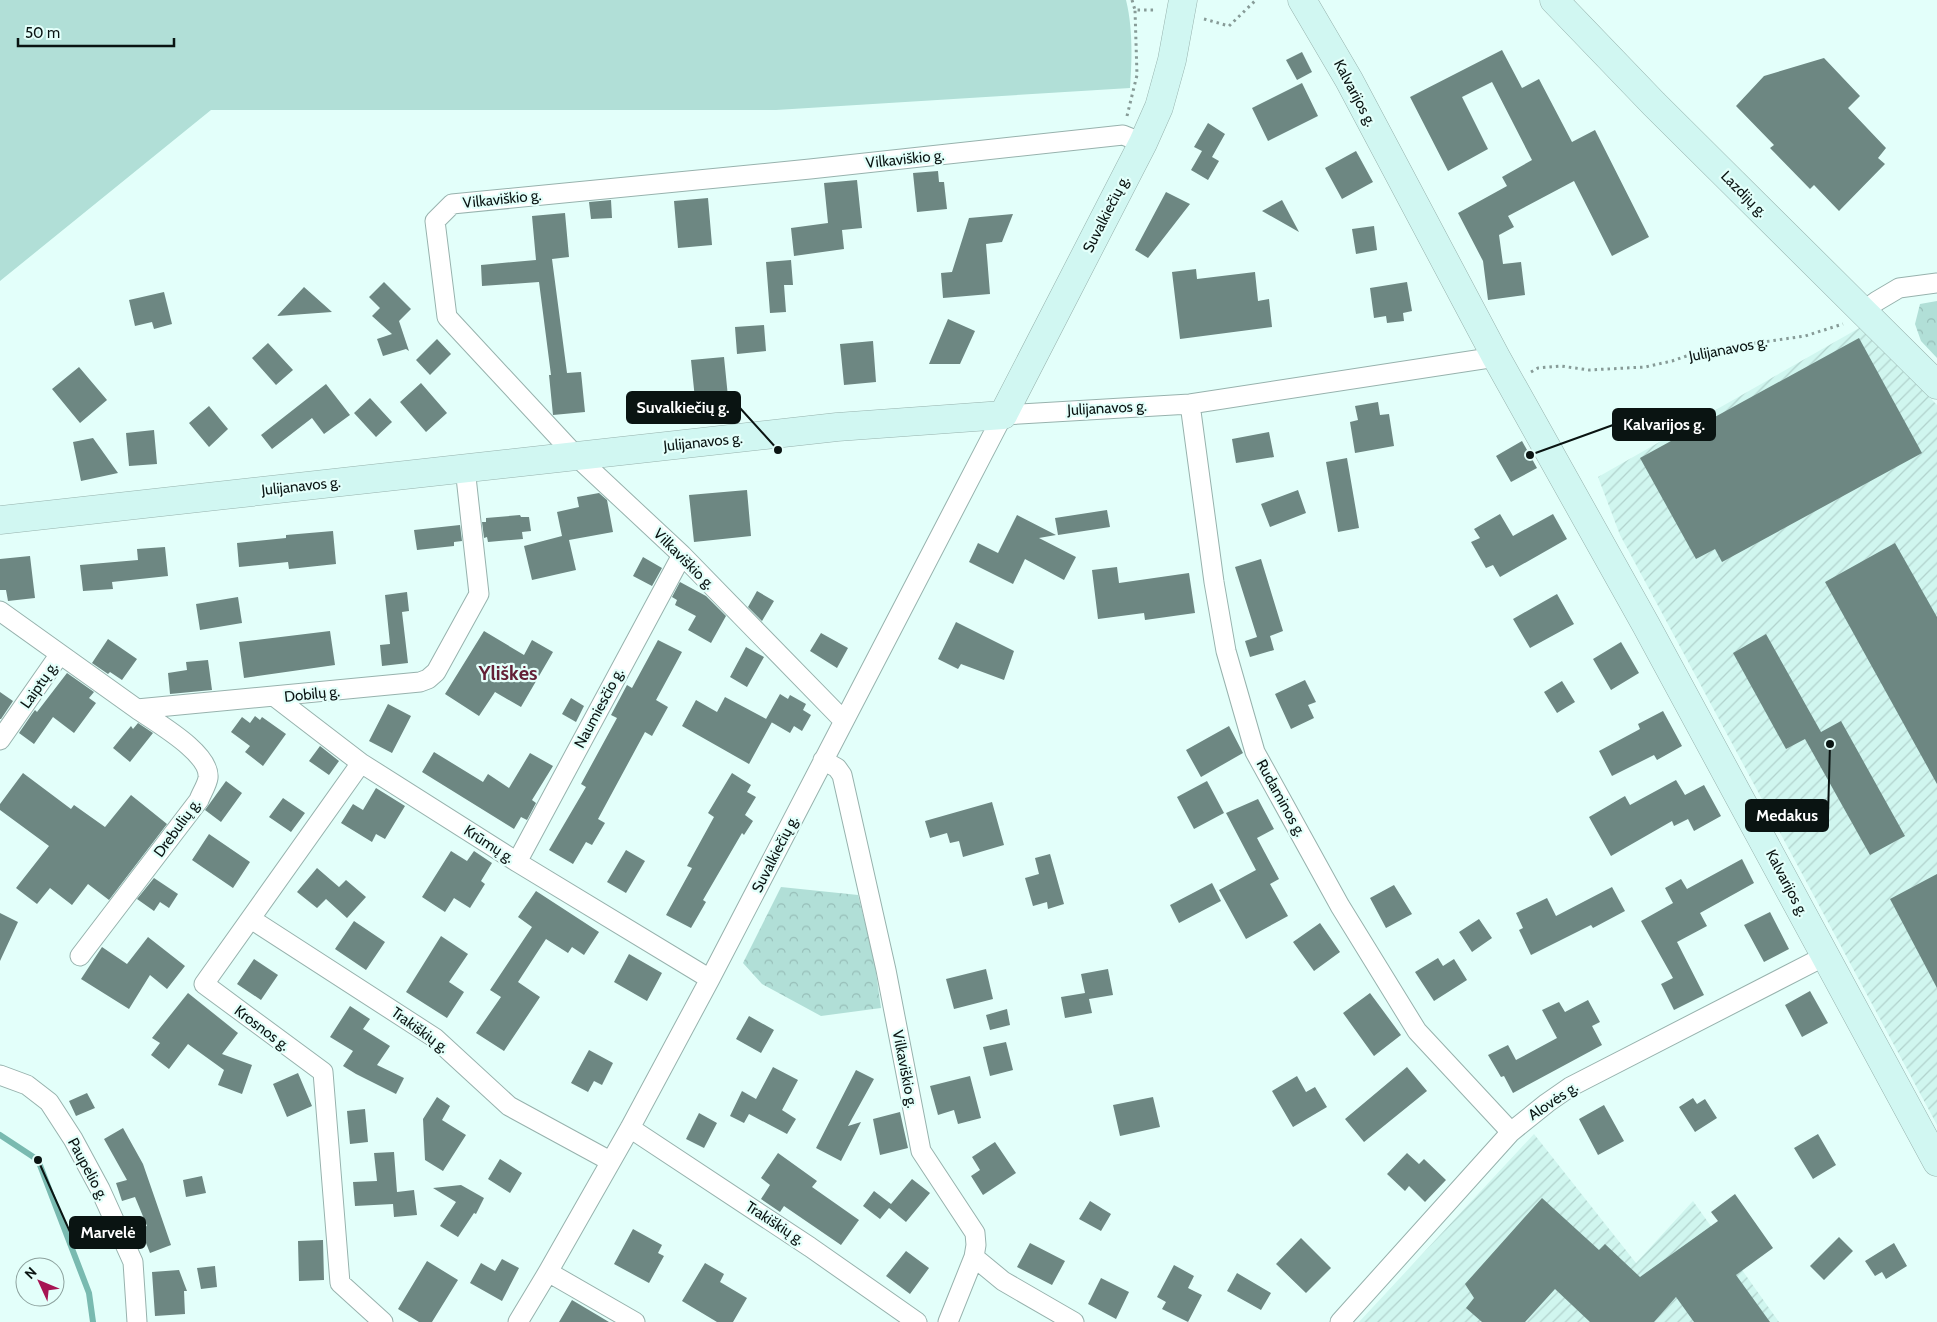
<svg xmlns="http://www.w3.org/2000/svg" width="1937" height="1322" viewBox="0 0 1937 1322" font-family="Cabin,sans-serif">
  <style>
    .industrial { fill: url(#industrial-furrows) }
    .grass { fill: #b1dfd7 }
    .forest { fill: url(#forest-crowns) }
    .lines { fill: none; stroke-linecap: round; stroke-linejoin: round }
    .stream { stroke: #79bab0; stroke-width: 6 }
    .building { fill: #6d8782 }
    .street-casing { stroke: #97b2ad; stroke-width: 21 }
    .secondary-casing { stroke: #97b2ad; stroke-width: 29 }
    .path { stroke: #879b97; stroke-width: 3; stroke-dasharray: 2.5 4; stroke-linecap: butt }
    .street { stroke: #fff; stroke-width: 19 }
    .secondary { stroke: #d1f7f2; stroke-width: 28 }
    .labels { text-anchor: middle; stroke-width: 4.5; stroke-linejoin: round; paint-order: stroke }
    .street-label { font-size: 15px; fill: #0a1412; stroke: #e3fffa }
    .district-label { font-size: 20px; font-weight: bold; fill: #632036; stroke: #e3fffa }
    .leader { fill: none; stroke: #0a1412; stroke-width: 2 }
    .callout-dot { fill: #0a1412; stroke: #e3fffa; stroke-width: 2 }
    .callout { fill: #0a1412; stroke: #0a1412; stroke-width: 2 }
    .callout-label { font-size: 16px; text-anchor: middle; font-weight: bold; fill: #fff }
  </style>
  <defs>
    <pattern id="industrial-furrows" width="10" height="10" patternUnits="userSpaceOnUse" patternTransform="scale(1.25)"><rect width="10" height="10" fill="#d0f6ef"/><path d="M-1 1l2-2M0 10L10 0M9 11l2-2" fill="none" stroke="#b1d2cc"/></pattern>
    <pattern id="forest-crowns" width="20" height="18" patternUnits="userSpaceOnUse" patternTransform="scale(1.25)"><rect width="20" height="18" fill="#b1dfd7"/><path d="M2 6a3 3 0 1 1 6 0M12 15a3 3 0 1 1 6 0" fill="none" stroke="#97beb8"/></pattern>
  </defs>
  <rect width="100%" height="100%" fill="#e3fffa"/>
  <path class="industrial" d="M1861 327 1937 405V1125L1620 535 1598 477Z
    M1534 1134 1636 1263 1693 1201 1779 1322H1359Z"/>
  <path class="grass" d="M0 0H1126C1133 28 1132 59 1130 88L776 110H211L0 281Z"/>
  <path class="forest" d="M1937 301V358L1921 341 1915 324 1920 304Z
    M781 887 858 895 874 958 881 1008 821 1016 762 984 743 963Z"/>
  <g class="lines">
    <path class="stream" d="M0 1135 38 1160 89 1293 93 1322"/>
  </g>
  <path class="building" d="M1502 50 1522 88 1539 79 1572 142 1595 130 1649 237 1612 256 1574 181 1508 216 1514 227 1499 235 1503 264 1521 262 1525 295 1488 300 1483 261 1458 213 1507 186 1502 177 1532 160 1492 82 1462 97 1488 149 1448 171 1410 97Z
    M1302 52 1312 72 1297 80 1286 60Z
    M1824 58 1860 96 1848 108 1886 148 1878 158 1885 164 1839 211 1814 185 1810 189 1770 148 1774 145 1736 106 1764 76Z
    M1302 83 1318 116 1268 141 1252 108Z
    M1208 123 1225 134 1212 157 1219 161 1208 180 1191 170 1202 151 1194 147Z
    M1356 151 1373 182 1342 199 1325 168Z
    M938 171 939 182H944L947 209 917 212 913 173Z
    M857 180 862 228 842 230 844 249 794 256 791 228 828 223 824 183Z
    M1166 192 1190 204 1148 258 1135 250Z
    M708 198 712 245 678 248 674 201Z
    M611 200 612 218 591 219 589 202Z
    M1282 200 1299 232 1262 211Z
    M565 213 569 257 552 259 567 373 581 372 585 412 553 415 549 375H551L539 282 482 286 481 265 536 260 532 216Z
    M1013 214 1002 242 986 244 990 294 943 298 941 273 952 272 969 218Z
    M1374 226 1377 250 1356 254 1352 229Z
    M791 260 793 285H784L786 312 770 313 766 262Z
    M1196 269 1197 279 1255 272 1258 301 1269 299 1272 327 1180 339 1172 272Z
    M384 282 411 309 399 321 409 351 406 349 383 356 377 339 392 334 372 316 380 308 369 297Z
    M1407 282 1412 311 1403 313 1404 321 1387 323 1386 316 1374 318 1370 288Z
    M304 287 332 312 277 316Z
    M164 292 172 324 154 329 152 322 135 326 129 300Z
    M948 319 975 331 960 364H929Z
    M764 325 766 351 737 354 735 327Z
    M1859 338 1922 453 1722 562 1715 549 1696 559 1640 458Z
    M437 339 451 354 430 375 416 360Z
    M873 341 876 382 844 385 840 344Z
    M268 343 293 370 276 385 252 358Z
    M724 357 728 397 695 399 691 360Z
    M79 367 107 400 80 423 52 389Z
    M421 383 447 413 426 432 400 402Z
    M326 384 350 415 324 434 312 418 272 449 261 435Z
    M370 398 392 422 376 437 354 413Z
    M1378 402 1380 415 1389 414 1394 446 1355 453 1350 422 1358 420 1355 406Z
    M209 406 228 429 209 447 189 423Z
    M154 430 157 464 129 466 126 433Z
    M1269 432 1274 457 1236 463 1232 439Z
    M93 438 118 473 81 481 73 442Z
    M1522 441 1537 468 1511 482 1496 456Z
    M1347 458 1359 528 1338 532 1326 462Z
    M747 490 751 536 694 542 689 495Z
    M1298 490 1306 513 1270 527 1261 504Z
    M599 493 607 500 613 532 569 540 576 570 532 580 524 546 562 536 557 512 579 507 577 497Z
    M1107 510 1110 527 1058 535 1055 518Z
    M1500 514 1513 536 1553 514 1567 539 1500 577 1493 565 1486 568 1471 542 1480 538 1474 529Z
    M520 515 521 517H529L531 531 522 532 523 539 488 542 487 537 484 538 482 522H486V518Z
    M1017 515 1056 535 1039 538 1076 557 1064 580 1025 559 1013 584 969 562 978 543 998 553Z
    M460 525 462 541 454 542V546L417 550 414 530Z
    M333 531 336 564 289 569 288 562 239 567 237 543 286 538V535Z
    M1895 543 1937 617V784L1825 582Z
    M165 547 168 576 112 582 113 589 83 591 80 565 138 560 137 549Z
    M30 556 35 598 8 601 6 590H0V559Z
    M643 557 662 568 652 586 633 576Z
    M1261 559 1283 631 1270 636 1274 650 1250 657 1245 641 1257 637 1235 567Z
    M1117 567 1119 583 1189 573 1195 613 1145 620 1144 613 1098 619 1092 570Z
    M680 582 706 596 726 616 711 643 688 630 696 616 675 605 677 600 672 597Z
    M757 591 774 601 762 621 748 607Z
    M407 592 409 611 402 612 408 663 382 666 380 645 390 644 385 595Z
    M1557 594 1574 624 1530 648 1513 619Z
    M238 597 242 623 200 630 196 604Z
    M956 622 1014 651 1004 680 961 664 958 669 938 659Z
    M330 631 335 665 244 678 239 642Z
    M484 631 524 655 532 640 553 652 521 707 495 692 479 716 445 694Z
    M821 633 848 648 837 668 810 651Z
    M1766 634 1821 732 1841 721 1905 836 1870 855 1805 739 1786 749 1733 653Z
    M108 639 137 659 122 680 110 672 108 674 92 663Z
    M658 640 682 652 656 700 668 707 652 736 645 732 598 819 605 823 592 845 586 842 573 864 549 850 586 787 581 784 617 718 611 715 627 685 632 688Z
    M1621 642 1639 673 1611 690 1593 659Z
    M746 647 764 657 747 687 730 677Z
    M208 660 212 690 170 694 168 673 187 670 186 662Z
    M67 673 94 692 89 698 96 703 74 733 53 717 34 744 19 733 32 714 35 710 37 712Z
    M1305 680 1316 702 1308 705 1314 718 1291 729 1275 694Z
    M1562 681 1575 702 1557 713 1544 692Z
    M0 692 13 701 1 719H0Z
    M780 694 788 699 790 695 806 704 803 710 811 715 802 731 794 726 790 733 766 719Z
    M725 697 772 722 749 764 682 726 696 700 717 712Z
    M571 698 584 706 576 722 562 714Z
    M388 704 411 716 392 753 369 741Z
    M1663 711 1682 746 1657 760 1654 755 1612 776 1599 751 1640 729 1638 724Z
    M255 716 260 720 262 717 286 734 263 766 245 752 250 746 231 732 242 717 250 723Z
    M138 723 153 733 130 762 113 748 131 726 133 729Z
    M1229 726 1243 753 1201 777 1186 750Z
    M320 746 339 761 329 775 309 761Z
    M434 752 483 782 488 774 509 788 530 753 553 766 532 800 536 803 527 820 521 817 514 829 422 772Z
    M23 773 71 809 74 805 105 827 131 795 167 824 109 900 88 884 72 905 50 888 37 904 16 888 49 846 0 810V804Z
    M732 773 751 785 747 792 756 797 745 815 753 821 744 835 742 833 703 900 706 902 691 928 666 915 692 868 687 866 714 817 708 813Z
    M1676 780 1685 795 1704 785 1721 816 1694 831 1688 819 1674 826 1672 821 1611 856 1589 817 1625 796 1630 805Z
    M226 781 242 793 221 822 205 810Z
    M1207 781 1224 813 1194 829 1177 797Z
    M376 788 405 806 385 839 376 834 372 842 341 823 353 804 363 810Z
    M283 798 305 813 291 832 269 817Z
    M1258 799 1274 829 1257 838 1279 879 1270 884 1288 916 1246 939 1219 890 1256 870 1226 813Z
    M992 802 1004 845 963 857 959 841 950 843 947 833 930 838 925 821Z
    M209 834 250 862 233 888 192 860Z
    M626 850 645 861 626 893 607 882Z
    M451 851 467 861 474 851 492 863 481 881 485 884 470 908 454 898 445 912 422 897Z
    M1050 854 1064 904 1048 909 1047 902 1033 906 1025 878 1039 874 1035 858Z
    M1742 859 1754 883 1700 913 1707 926 1677 942 1704 995 1674 1010 1661 984 1673 978 1641 921 1673 903 1665 888 1681 879 1687 889Z
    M317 868 339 887 346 880 366 897 347 918 326 899 317 908 297 892Z
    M1937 874V988L1890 899Z
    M154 878 178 894 169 908 160 902 154 911 137 899Z
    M1212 883 1221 901 1179 923 1170 905Z
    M1394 885 1412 914 1386 928 1370 898Z
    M1612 887 1625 911 1593 928 1591 925 1531 955 1519 930 1523 928 1516 913 1547 898 1556 916Z
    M536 891 599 932 584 955 572 947 568 953 546 939 518 982 540 997 504 1051 476 1033 501 997 490 990 532 927 518 917Z
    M1770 912 1789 949 1764 962 1744 925Z
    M0 913 18 922 0 961Z
    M1479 919 1492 938 1472 952 1459 932Z
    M354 921 385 942 366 970 335 949Z
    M1320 923 1340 952 1314 971 1293 942Z
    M441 936 468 954 449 982 464 992 447 1018 406 992Z
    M148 937 185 966 167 989 150 975 129 1009 81 979 102 947 127 964Z
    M629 954 662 973 647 1001 614 982Z
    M1438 958 1443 966 1454 959 1467 980 1434 1001 1415 972Z
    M254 959 278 975 261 1000 237 984Z
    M986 969 993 999 954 1009 946 979Z
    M1108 969 1113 995 1089 999 1092 1013 1065 1018 1061 997 1085 993 1081 974Z
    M1810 991 1828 1023 1802 1037 1785 1005Z
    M188 993 238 1033 222 1054 252 1065 242 1094 218 1085 224 1070 188 1044 169 1069 151 1055 160 1043 152 1038Z
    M1370 993 1401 1035 1374 1056 1343 1013Z
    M1588 1000 1600 1022 1592 1026 1602 1045 1513 1093 1504 1076 1501 1077 1488 1055 1508 1045 1516 1060 1557 1038 1542 1010 1559 1002 1565 1012Z
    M350 1006 370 1019 363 1029 390 1046 377 1065 404 1078 396 1094 356 1074 343 1066 353 1051 330 1037Z
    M1007 1009 1010 1025 990 1030 986 1015Z
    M749 1016 774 1030 761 1053 736 1039Z
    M1006 1042 1013 1070 990 1076 983 1047Z
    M589 1050 613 1063 602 1085 594 1081 588 1092 571 1083Z
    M773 1067 798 1080 782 1110 796 1119 787 1134 749 1114 744 1123 730 1116 742 1091 756 1099Z
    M1407 1067 1427 1091 1364 1142 1345 1119Z
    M856 1070 874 1079 848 1126 861 1122 841 1161 816 1148Z
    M298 1073 312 1106 287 1117 273 1084Z
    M970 1076 981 1118 958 1124 954 1110 938 1115 930 1086Z
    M1297 1076 1306 1092 1315 1087 1327 1107 1293 1127 1272 1091Z
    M87 1093 95 1108 76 1116 69 1101Z
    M437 1097 450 1106 442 1120 466 1135 443 1171 425 1160 423 1119Z
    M1153 1097 1160 1127 1120 1136 1113 1105Z
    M1693 1098 1697 1104 1705 1099 1717 1118 1695 1132 1679 1107Z
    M1604 1105 1624 1141 1598 1155 1579 1119Z
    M365 1109 368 1142 350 1144 347 1111Z
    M900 1112 908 1148 880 1155 873 1119Z
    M699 1113 717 1123 704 1148 686 1139Z
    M123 1128 143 1164 171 1245 150 1253 140 1228 147 1226 135 1197 122 1201 116 1183 127 1180 104 1139Z
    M1818 1134 1836 1165 1813 1179 1794 1148Z
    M995 1142 1016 1173 983 1195 971 1176 980 1170 972 1157Z
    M394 1152 397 1192 414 1190 417 1215 394 1217 393 1204 355 1206 353 1182 377 1181 374 1153Z
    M778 1153 817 1181 812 1187 859 1220 841 1245 784 1206 780 1212 761 1199 770 1185 761 1178Z
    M1407 1153 1419 1164 1424 1159 1446 1180 1425 1202 1409 1186 1405 1191 1387 1174Z
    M500 1159 522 1173 510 1193 488 1179Z
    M202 1176 206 1193 186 1197 183 1180Z
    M912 1179 930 1193 906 1222 889 1208 880 1219 863 1206 874 1191 891 1204Z
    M461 1185 484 1198 476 1214 474 1213 458 1237 440 1226 456 1202 433 1188Z
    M1735 1194 1773 1248 1736 1275 1770 1322H1694L1676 1297 1654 1322H1590L1555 1289 1525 1322H1482L1466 1308 1474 1298 1465 1284 1542 1198 1599 1250 1605 1244 1640 1277 1718 1221 1711 1212Z
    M1090 1201 1111 1214 1101 1231 1079 1219Z
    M633 1229 662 1245 658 1253 664 1256 649 1283 614 1264Z
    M1839 1237 1853 1251 1824 1280 1810 1266Z
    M1301 1238 1331 1268 1306 1293 1276 1264Z
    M323 1240 324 1280 299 1281 298 1241Z
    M1030 1243 1065 1261 1052 1285 1017 1267Z
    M1894 1243 1907 1266 1886 1279 1882 1272 1875 1276 1865 1261Z
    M906 1251 929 1268 910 1294 886 1276Z
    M502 1259 519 1268 502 1301 470 1283 481 1263 495 1271Z
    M427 1261 458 1280 432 1322H419L398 1309Z
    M705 1263 724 1274 720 1282 747 1298 733 1322H717L682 1301Z
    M1174 1265 1194 1276 1188 1288 1202 1295 1188 1322 1162 1309 1166 1302 1157 1297Z
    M215 1266 217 1287 201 1289 197 1268Z
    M179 1270 187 1291H184L185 1314 155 1316 152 1272Z
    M1237 1273 1271 1293 1261 1310 1227 1291Z
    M1101 1278 1129 1292 1116 1319 1088 1304Z
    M572 1300 609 1322H559Z"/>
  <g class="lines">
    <g class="street-casing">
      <path id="street" d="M1862 312 1877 301 1899 288 1937 283
        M1190 404 1214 582 1226 651 1255 752 1340 906 1417 1031 1511 1132
        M0 611 137 709 420 682 428 679 436 672 479 594 465 468
        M275 697 361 763 517 862 710 979
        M843 720 682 555 576 456 447 317 435 221 452 204 810 169 1123 135 1143 143
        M0 740 60 654
        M823 760 837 768 842 775 886 970 921 1151 975 1233 976 1245 974 1257 1003 1281 1074 1322
        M361 763 204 984 323 1072 340 1283 383 1322
        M517 862 682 555
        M251 919 435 1038 509 1106 610 1161
        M80 956 199 800C201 794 207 785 208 778 211 753 155 722 137 709
        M0 1075 27 1085 49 1102 73 1139 100 1189 133 1262 137 1322
        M630 1128 810 1247 917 1322
        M548 1272 630 1128 710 979 1003 415 1190 404 1496 357
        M518 1322 548 1272 635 1322
        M948 1322 974 1257
        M1340 1322 1511 1132 1547 1103 1570 1087 1825 956"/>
    </g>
    <g class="secondary-casing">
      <path id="secondary" d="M1302 0 1349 80 1496 357 1646 625 1937 1162
        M1554 0 1654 104 1937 385
        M0 520 837 427 1003 415 1143 143 1159 107 1172 60 1183 0"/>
    </g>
    <path class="path" d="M1132 0 1135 10H1157
      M1204 19 1229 26 1256 0
      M1127 116 1137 75 1135 10
      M1531 372 1538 368 1561 366 1589 370 1645 367 1672 361 1701 351 1805 336 1843 324"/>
    <use href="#street" class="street"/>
    <use href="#secondary" class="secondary"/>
  </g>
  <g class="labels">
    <g class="street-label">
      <text transform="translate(1355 93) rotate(62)" y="5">Kalvarijos g.</text>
      <text transform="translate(905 159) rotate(-6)" y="5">Vilkaviškio g.</text>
      <text transform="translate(1744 194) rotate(45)" y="5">Lazdijų g.</text>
      <text transform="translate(502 199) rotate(-6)" y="5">Vilkaviškio g.</text>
      <text transform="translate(1106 214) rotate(-63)" y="5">Suvalkiečių g.</text>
      <text transform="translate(1728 349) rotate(-11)" y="5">Julijanavos g.</text>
      <text transform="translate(1107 408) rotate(-3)" y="5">Julijanavos g.</text>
      <text transform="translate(703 442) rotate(-6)" y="5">Julijanavos g.</text>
      <text transform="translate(301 486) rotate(-6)" y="5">Julijanavos g.</text>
      <text transform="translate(684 559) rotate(45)" y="5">Vilkaviškio g.</text>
      <text transform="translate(39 685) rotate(-55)" y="5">Laiptų g.</text>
      <text transform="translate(312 694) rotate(-6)" y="5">Dobilų g.</text>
      <text transform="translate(599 708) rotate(-62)" y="5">Naumiesčio g.</text>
      <text transform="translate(1281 798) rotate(61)" y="5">Rudaminos g.</text>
      <text transform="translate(177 828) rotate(-54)" y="5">Drebulių g.</text>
      <text transform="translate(489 844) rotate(33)" y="5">Krūmų g.</text>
      <text transform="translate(775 854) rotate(-63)" y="5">Suvalkiečių g.</text>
      <text transform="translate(1787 883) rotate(62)" y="5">Kalvarijos g.</text>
      <text transform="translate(262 1028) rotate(37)" y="5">Krosnos g.</text>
      <text transform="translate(420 1030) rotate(36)" y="5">Trakiškių g.</text>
      <text transform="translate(905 1069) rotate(79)" y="5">Vilkaviškio g.</text>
      <text transform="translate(1553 1101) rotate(-34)" y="5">Alovės g.</text>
      <text transform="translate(88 1169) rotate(62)" y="5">Paupelio g.</text>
      <text transform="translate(775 1223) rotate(33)" y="5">Trakiškių g.</text>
    </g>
    <g class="district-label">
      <text x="508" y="680">Yliškės</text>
    </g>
  </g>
  <path class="leader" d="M778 450L740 408M1530 455L1613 425M1830 744L1828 816M38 1160L70 1232"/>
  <g class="callout-dot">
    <circle cx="778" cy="450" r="5"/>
    <circle cx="1530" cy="455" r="5"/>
    <circle cx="1830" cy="744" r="5"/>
    <circle cx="38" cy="1160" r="5"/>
  </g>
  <g class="callout">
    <rect x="627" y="392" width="113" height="31" rx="5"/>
    <rect x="1613" y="409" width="102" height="31" rx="5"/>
    <rect x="1746" y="800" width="82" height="31" rx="5"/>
    <rect x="70" y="1217" width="75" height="31" rx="5"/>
  </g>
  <g class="callout-label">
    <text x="683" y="413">Suvalkiečių g.</text>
    <text x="1664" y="430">Kalvarijos g.</text>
    <text x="1787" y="821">Medakus</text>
    <text x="108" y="1238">Marvelė</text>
  </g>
  <g transform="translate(40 1282) rotate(314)"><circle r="24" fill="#e3fffa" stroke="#8ca19d"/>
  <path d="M0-4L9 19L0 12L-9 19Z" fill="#a61553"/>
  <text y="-8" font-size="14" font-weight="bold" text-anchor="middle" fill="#0a1412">N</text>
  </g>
  <path d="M18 38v8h156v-8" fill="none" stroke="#0a1412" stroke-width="2.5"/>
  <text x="25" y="38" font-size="15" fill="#0a1412" stroke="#e3fffa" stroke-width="4" paint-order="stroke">50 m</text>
</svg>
